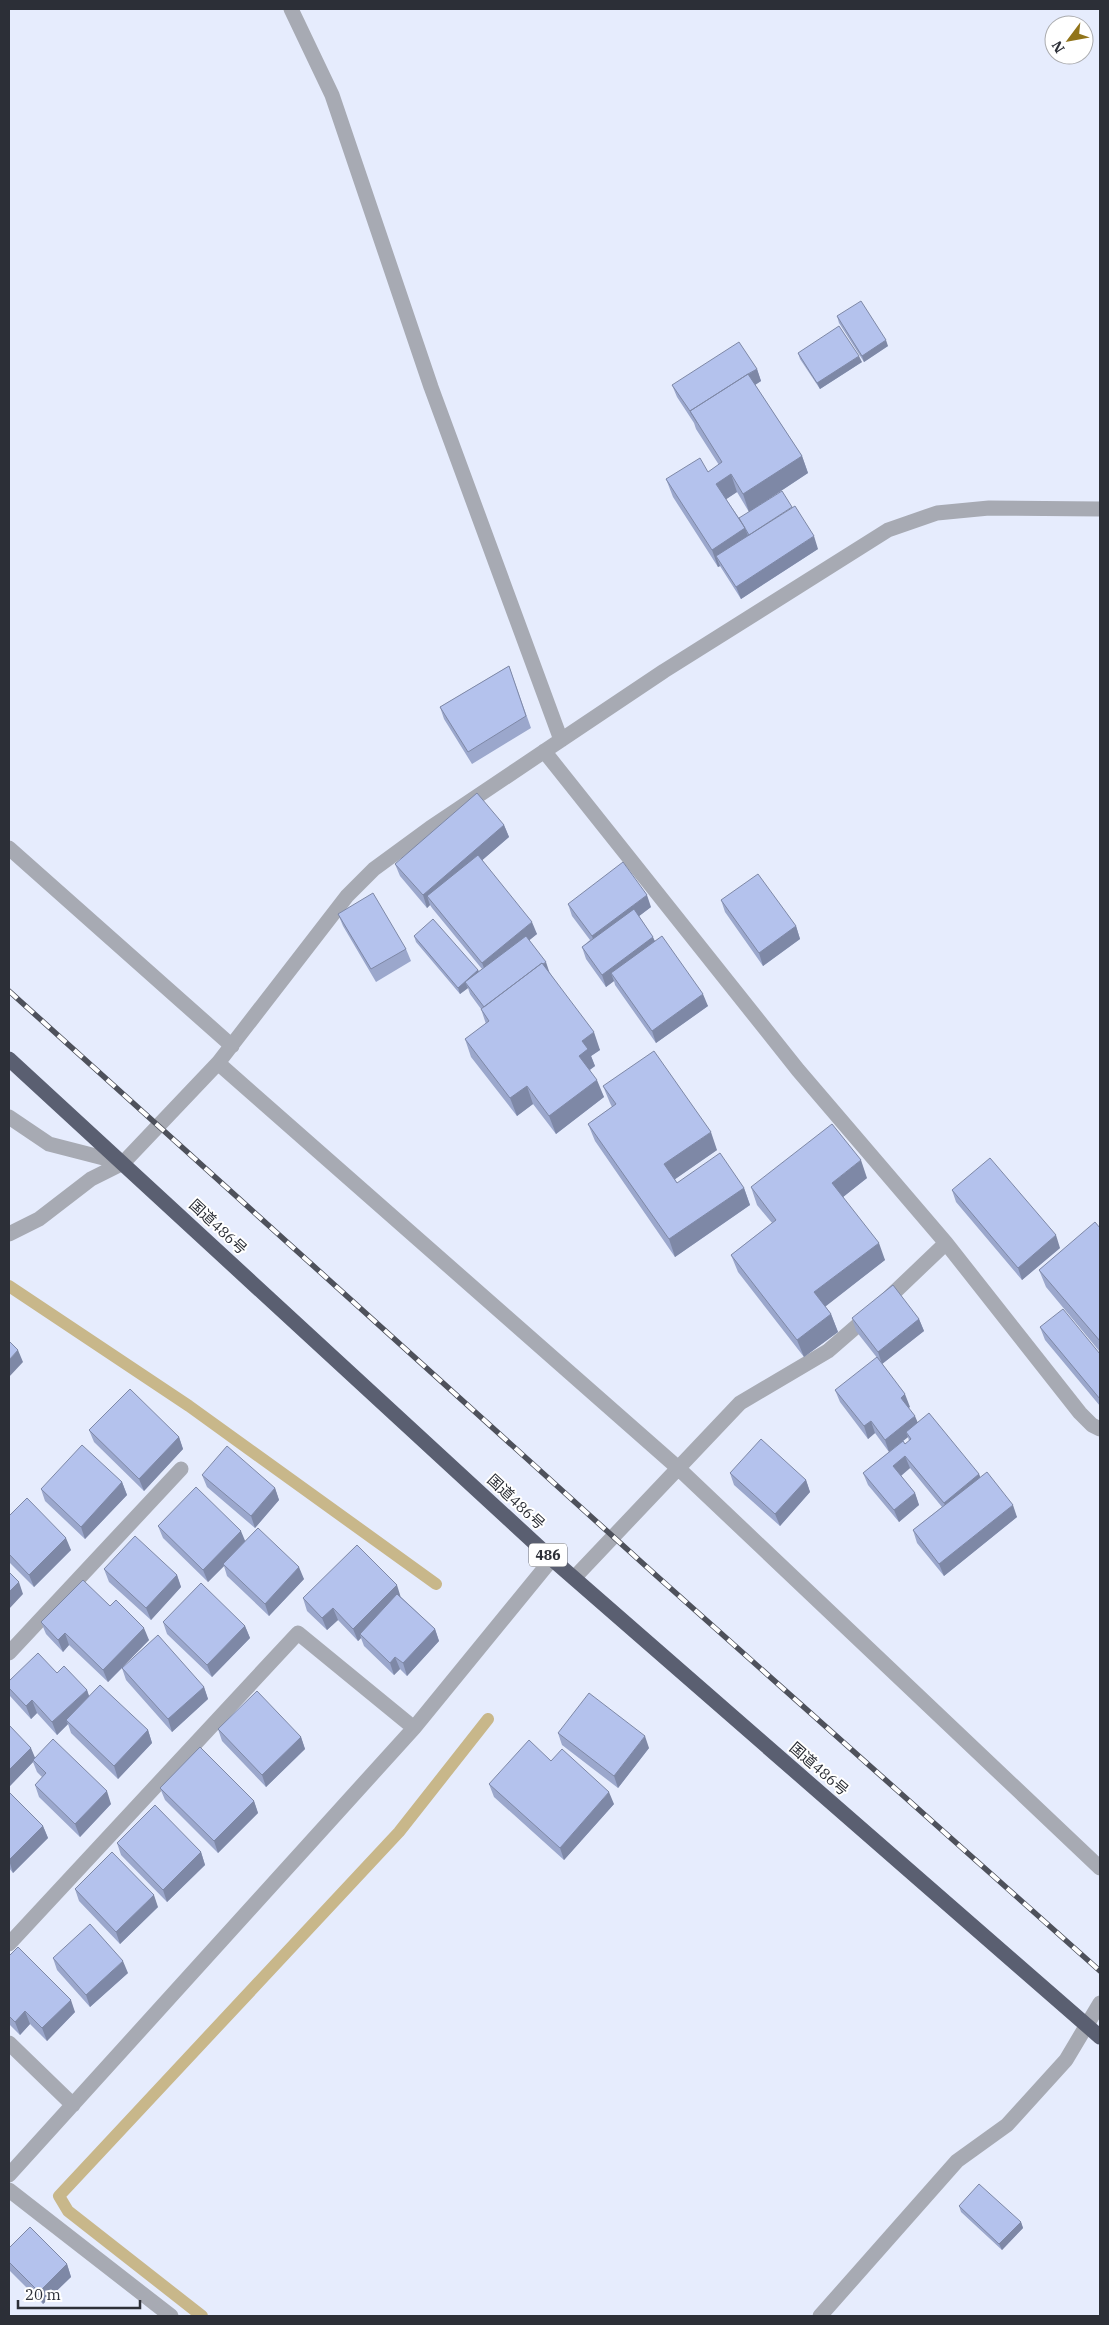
<svg xmlns="http://www.w3.org/2000/svg" width="1109" height="2325" viewBox="0 0 1109 2325" font-family="'IBM Plex Serif','Noto Sans JP',serif">
  <style>
    .lines { fill: none; stroke-linecap: round; stroke-linejoin: round }
    .stream { stroke: #c8b78a; stroke-width: 12 }
    .minor { stroke: #a7aab3; stroke-width: 15 }
    .highway { stroke: #5a5f71; stroke-width: 15 }
    .rail-casing { stroke: #4e515b; stroke-width: 5.5 }
    .rail { stroke: #fff; stroke-width: 4; stroke-dasharray: 11; stroke-linecap: butt }
    .wall { fill: #9ba7cc; fill-rule: evenodd }
    .shaded-wall { fill: #7e88a6 }
    .building { fill: #b4c2ed; stroke: #7e88a6 }
    .labels { text-anchor: middle; stroke-width: 4; stroke-linejoin: round; paint-order: stroke }
    .shield { fill: #fff; stroke: #6b6d73; stroke-width: 1 }
    .shield-label { font-size: 14px; font-weight: bold; fill: #2c2f37 }
    .street-label { font-size: 15px; fill: #2c2f37; stroke: #fff }
  </style>
  <rect width="100%" height="100%" fill="#e6ecfd"/>
  <g class="lines">
    <path class="stream" d="M9 1286 189 1406 436 1584
      M202 2316 68 2211 59 2196 399 1832 488 1719"/>
    <path class="minor" d="M291 9 332 95 431 387 561 740
      M544 751 798 1070 946 1243 1080 1413 1092 1425 1100 1429
      M9 848 232 1046
      M218 1063 677 1467 1100 1868
      M9 1117 49 1144 123 1163
      M9 1234 39 1219 91 1179 123 1163 218 1063 347 896 374 869 430 828 561 740 664 671 888 530 937 513 989 508 1100 509
      M574 1578 740 1403 828 1351 881 1305 946 1243
      M9 1653 181 1469
      M9 1944 298 1633 414 1728
      M9 2043 73 2105
      M9 2175 414 1728 552 1559
      M9 2190 171 2316
      M820 2316 957 2161 1007 2125 1066 2060 1100 2003"/>
    <path class="highway" d="M9 1059 552 1559 1100 2037"/>
    <g class="rail-casing">
      <path id="rail" d="M9 991 659 1578 1100 1971"/>
    </g>
    <use href="#rail" class="rail"/>
  </g>
  <path class="wall" d="M837 316 888 346 864 362 839 323Z
    M798 353 862 362 820 389 800 359Z
    M757 369 761 381 755 385 802 456 808 473 749 512 737 492 726 499 739 518 818 549 741 599 720 566 718 567 673 497 666 479 708 472 719 465 696 429 694 423 677 397 672 385Z
    M509 666 531 728 472 764 444 719 440 707Z
    M504 825 509 837 482 860 537 934 529 940 550 973 600 1050 591 1056 595 1066 590 1070 604 1097 556 1134 533 1104 517 1116 471 1057 465 1039 486 1024 481 1009 470 994 468 988 460 994 416 942 414 936 478 970 479 971 482 969 432 908 430 905 427 908 400 876 395 864Z
    M721 900 796 926 800 939 763 966 725 912Z
    M568 904 651 907 639 916 655 941 708 1006 656 1043 615 985 614 981 606 987 586 959 582 947 590 940 572 916Z
    M338 914 406 949 411 961 376 982 343 926Z
    M603 1086 717 1150 675 1179 677 1183 744 1188 750 1205 675 1257 595 1141 588 1124 612 1107 610 1103Z
    M867 1178 843 1197 885 1260 825 1306 831 1314 838 1332 804 1357 738 1272 731 1255 772 1223 757 1205 751 1187Z
    M952 1190 1060 1248 1022 1280 956 1202Z
    M1100 1228V1352L1046 1287 1039 1270Z
    M852 1318 919 1319 924 1331 882 1364 856 1331Z
    M1040 1327 1100 1354V1406L1045 1340Z
    M835 1390 910 1407 908 1408 918 1423 979 1474 980 1477 1017 1517 944 1576 917 1543 913 1530 942 1507 910 1468 901 1476 915 1493 919 1505 899 1522 868 1485 863 1473 889 1452 875 1433 868 1439 840 1402ZM908 1437 909 1441 905 1444 903 1441Z
    M89 1430 179 1437 183 1449 144 1491 94 1442Z
    M730 1473 806 1480 810 1492 780 1526 734 1485Z
    M202 1475 275 1488 279 1500 255 1528 207 1487Z
    M122 1482 127 1495 85 1539 45 1501 41 1489Z
    M9 1516 71 1550 34 1587 9 1562Z
    M158 1526 245 1541 304 1579 269 1616 227 1576 224 1566 208 1582 163 1538Z
    M104 1569 177 1575 181 1587 151 1620 109 1582Z
    M401 1597 435 1629 439 1641 407 1676 400 1669 394 1675 364 1646 361 1638 358 1641 338 1620 327 1630 307 1611 303 1598Z
    M110 1606 149 1640 122 1667 204 1687 208 1699 172 1732 126 1680 122 1668 108 1682 69 1645 63 1652 46 1634 41 1622Z
    M163 1622 245 1626 250 1638 212 1677 167 1634Z
    M57 1673 87 1690 89 1696 148 1730 152 1743 118 1779 71 1733 68 1724 57 1735 37 1713 31 1719 10 1696 9 1694V1681Z
    M9 1725 35 1758 111 1804 80 1837 39 1797 35 1785 42 1777 37 1772 33 1762 9 1787Z
    M218 1729 301 1737 305 1749 266 1787 222 1741Z
    M558 1733 649 1748 618 1788 562 1745Z
    M489 1784 614 1804 564 1860 494 1797Z
    M160 1788 254 1801 258 1813 218 1853 165 1800Z
    M9 1792 43 1826 48 1838 13 1873 9 1868Z
    M117 1843 201 1852 205 1865 167 1902 121 1855Z
    M75 1889 158 1907 120 1944 79 1901Z
    M9 1956 75 2012 47 2041 30 2024 20 2035 9 2024Z
    M53 1958 128 1973 90 2007 57 1970Z
    M959 2206 1021 2222 1023 2228 1002 2250 961 2212Z
    M9 2248 67 2264 71 2277 43 2304 9 2270Z"/>
  <path class="shaded-wall" d="M886 340 888 346 864 362 862 356Z
    M859 356 862 362 820 389 817 383Z
    M757 369 761 381 697 423 690 412Z
    M802 456 808 473 749 512 743 494Z
    M731 474 737 492 722 502 716 484Z
    M745 528 752 546 716 556 720 566 718 567 712 550Z
    M814 536 818 549 741 599 736 587Z
    M504 825 509 837 433 903 427 896 430 905 427 908 423 895Z
    M647 895 651 907 596 949 592 936Z
    M532 922 537 934 487 975 482 963Z
    M796 926 800 939 763 966 759 953Z
    M653 937 658 949 611 973 614 981 606 987 602 975Z
    M546 962 550 974 485 1008Z
    M478 970 481 976 465 982 468 988 460 994 458 988Z
    M703 994 708 1006 656 1043 652 1031Z
    M594 1032 600 1050 591 1056 595 1066 585 1073 579 1056 582 1041Z
    M597 1080 604 1097 556 1134 549 1116Z
    M527 1086 533 1104 517 1116 510 1098Z
    M711 1132 717 1150 671 1182 664 1164Z
    M861 1160 867 1178 838 1201 832 1183Z
    M744 1188 750 1205 675 1257 669 1239Z
    M1056 1235 1060 1248 1022 1280 1018 1268Z
    M879 1243 885 1260 821 1310 814 1292Z
    M831 1314 838 1332 804 1357 797 1340Z
    M919 1319 924 1331 882 1364 878 1352Z
    M18 1350 23 1362 9 1377V1360Z
    M905 1394 910 1407 905 1410 901 1398Z
    M915 1416 920 1428 906 1432 908 1437 889 1452 885 1440Z
    M871 1421 875 1433 868 1439 864 1426Z
    M179 1437 183 1449 144 1491 139 1479Z
    M905 1456 910 1468 897 1479 893 1466Z
    M979 1474 984 1486 949 1515 944 1503Z
    M806 1480 810 1492 780 1526 775 1514Z
    M122 1482 127 1495 85 1539 81 1527Z
    M275 1488 279 1500 255 1528 251 1516Z
    M915 1493 919 1505 899 1522 894 1510Z
    M1013 1505 1017 1517 944 1576 939 1564Z
    M241 1531 246 1543 223 1564 224 1566 208 1582 203 1570Z
    M66 1538 71 1550 34 1587 29 1575Z
    M299 1567 304 1579 269 1616 265 1604Z
    M177 1575 181 1587 151 1620 146 1608Z
    M19 1582 23 1594 9 1609V1592Z
    M397 1585 401 1598 360 1634 361 1638 358 1641 353 1629Z
    M333 1608 338 1620 327 1630 322 1618Z
    M245 1626 250 1638 212 1677 207 1665Z
    M144 1628 149 1640 108 1682 103 1670Z
    M435 1629 439 1641 407 1676 403 1663Z
    M65 1633 69 1645 63 1652 58 1640Z
    M395 1657 400 1669 394 1675 390 1663Z
    M204 1687 208 1699 172 1732 168 1719Z
    M87 1690 91 1702 66 1720 68 1724 57 1735 52 1722Z
    M32 1700 37 1713 31 1719 26 1706Z
    M148 1730 152 1743 118 1779 114 1766Z
    M645 1736 649 1748 618 1788 614 1776Z
    M301 1737 305 1749 266 1787 262 1775Z
    M31 1748 36 1760H33V1762L9 1787V1770Z
    M107 1791 111 1804 80 1837 75 1824Z
    M609 1792 614 1804 564 1860 560 1848Z
    M254 1801 258 1813 218 1853 214 1841Z
    M43 1826 48 1838 13 1873 9 1860Z
    M201 1852 205 1865 167 1902 163 1890Z
    M154 1895 158 1907 120 1944 116 1932Z
    M123 1961 128 1973 90 2007 86 1995Z
    M71 2000 75 2012 47 2041 42 2028Z
    M25 2011 30 2024 20 2035 15 2022Z
    M1021 2222 1023 2228 1002 2250 999 2244Z
    M67 2264 71 2277 43 2304 39 2292Z"/>
  <path class="building" d="M861 301 886 340 862 356 837 316Z
    M839 326 859 356 817 383 798 353Z
    M739 342 757 369 748 374 690 411 672 385Z
    M748 374 802 456 743 494 731 474 716 484 745 528 712 550 666 479 700 458 708 472 722 462 690 411Z
    M782 491 792 507 749 535 739 518Z
    M795 506 814 536 736 587 716 556Z
    M509 666 526 716 468 752 440 707Z
    M477 793 504 825 423 895 395 864Z
    M478 855 532 922 482 963 427 896Z
    M623 862 647 895 592 936 568 904Z
    M758 874 796 926 759 953 721 900Z
    M373 893 406 949 371 969 338 914Z
    M634 909 653 937 602 975 582 947Z
    M433 919 478 970 458 988 414 936Z
    M526 936 546 962 543 964 542 963 484 1007 465 982Z
    M662 936 703 994 652 1031 611 973Z
    M542 963 594 1032 582 1041 588 1049 579 1056 597 1080 549 1116 527 1086 510 1098 465 1039 489 1021 481 1009Z
    M654 1051 711 1132 664 1164 677 1183 720 1153 744 1188 669 1239 588 1124 616 1104 603 1086Z
    M832 1124 861 1160 832 1183 879 1243 814 1292 831 1314 797 1340 731 1255 776 1220 751 1187Z
    M990 1158 1056 1235 1018 1268 952 1190Z
    M1095 1222 1100 1228V1341L1039 1270Z
    M893 1285 919 1319 878 1352 852 1318Z
    M1063 1309 1100 1354V1399L1040 1327Z
    M9 1341 18 1350 9 1360Z
    M877 1357 905 1394 901 1398 915 1416 885 1440 871 1421 864 1426 835 1390Z
    M130 1389 179 1437 139 1479 89 1430Z
    M929 1413 979 1474 944 1503 905 1456 893 1466 915 1493 894 1510 863 1473 903 1441 905 1444 911 1439 906 1432Z
    M761 1439 806 1480 775 1514 730 1473Z
    M82 1445 122 1482 81 1527 41 1489Z
    M227 1446 275 1488 251 1516 202 1475Z
    M987 1472 1013 1505 939 1564 913 1530Z
    M196 1487 241 1531 203 1570 158 1526Z
    M27 1498 66 1538 29 1575 9 1554V1516Z
    M258 1528 299 1567 265 1604 223 1564Z
    M135 1536 177 1575 146 1608 104 1569Z
    M357 1545 397 1585 353 1629 333 1608 322 1618 303 1598Z
    M9 1572 19 1582 9 1592Z
    M83 1580 110 1606 116 1600 144 1628 103 1670 65 1633 58 1640 41 1622Z
    M201 1583 245 1626 207 1665 163 1622Z
    M397 1594 435 1629 403 1663 395 1657 390 1663 360 1634Z
    M158 1635 204 1687 168 1719 122 1668Z
    M38 1653 57 1673 64 1666 87 1690 52 1722 32 1700 26 1706 9 1688V1681Z
    M100 1685 148 1730 114 1766 66 1720Z
    M257 1691 301 1737 262 1775 218 1729Z
    M589 1693 645 1736 614 1776 558 1733Z
    M9 1725 31 1748 9 1770Z
    M53 1739 107 1791 75 1824 35 1785 46 1773 33 1760Z
    M529 1740 551 1761 562 1749 609 1792 560 1848 489 1784Z
    M200 1747 254 1801 214 1841 160 1788Z
    M9 1792 43 1826 9 1860Z
    M155 1805 201 1852 163 1890 117 1843Z
    M112 1852 154 1895 116 1932 75 1889Z
    M90 1924 123 1961 86 1995 53 1958Z
    M18 1947 71 2000 42 2028 25 2011 15 2022 9 2016V1956Z
    M979 2184 1021 2222 999 2244 959 2206Z
    M30 2227 67 2264 39 2292 9 2262V2248Z"/>
  <g class="labels">
    <rect class="shield" x="529" y="1543.5" width="38" height="23" rx="4"/>
    <g class="shield-label">
      <text x="548" y="1560">486</text>
    </g>
    <g class="street-label">
      <text transform="translate(218 1227) rotate(43)" y="5">国道486号</text>
      <text transform="translate(516 1502) rotate(43)" y="5">国道486号</text>
      <text transform="translate(819 1769) rotate(41)" y="5">国道486号</text>
    </g>
  </g>
  <rect width="1109" height="2325" fill="none" stroke="#2c2f37" stroke-width="20"/>
  <g transform="translate(1069 40) rotate(238)"><circle r="24" fill="#ffffff" stroke="#abacaf"/>
  <path d="M0-4L9 19L0 12L-9 19Z" fill="#91741a"/>
  <text y="-8" font-size="14" font-weight="bold" text-anchor="middle" fill="#2c2f37">N</text>
  </g>
  <path d="M18 2300v8h122v-8" fill="none" stroke="#2c2f37" stroke-width="2.5"/>
  <text x="25" y="2300" font-size="15" fill="#2c2f37" stroke="#ffffff" stroke-width="4" paint-order="stroke">20 m</text>
</svg>
